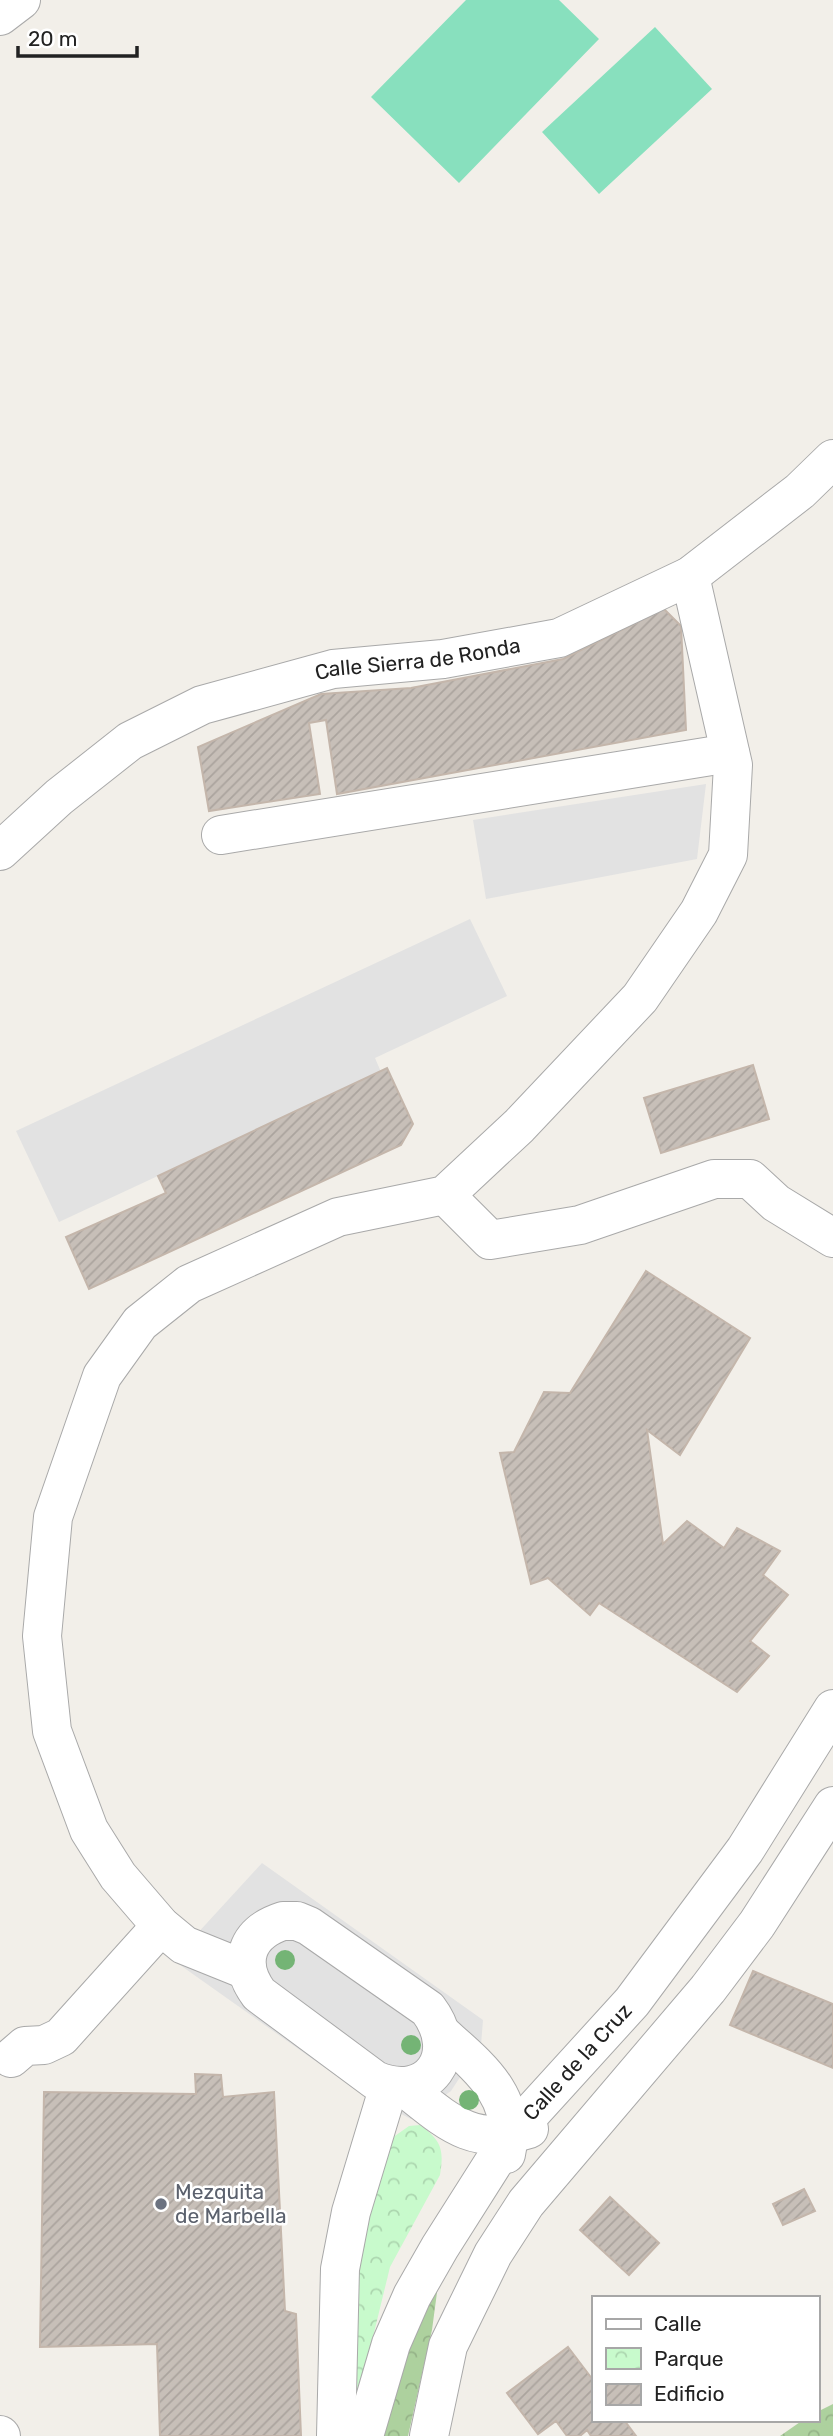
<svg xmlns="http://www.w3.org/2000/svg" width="833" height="2436" viewBox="0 0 833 2436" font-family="Rubik,sans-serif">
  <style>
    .forest { fill: url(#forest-crowns) }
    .park { fill: url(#park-crowns) }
    .pitch { fill: #88e0be }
    .parking { fill: #e2e2e2 }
    .building { fill: url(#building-hatch); stroke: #c4b6ab; stroke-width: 2 }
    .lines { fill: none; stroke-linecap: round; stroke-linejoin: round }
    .minor-casing { stroke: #a9a9a9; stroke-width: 40 }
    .minor { stroke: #fff; stroke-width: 38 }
    .tree { fill: #74b475 }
    .worship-dot { fill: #6b7280; stroke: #fff; stroke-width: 2.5 }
    .labels { text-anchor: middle; stroke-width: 5; stroke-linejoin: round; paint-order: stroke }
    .street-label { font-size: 21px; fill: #222; stroke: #fff }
    .worship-label { font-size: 21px; fill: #5b616d; stroke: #fff; text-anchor: start }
  </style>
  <defs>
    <pattern id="forest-crowns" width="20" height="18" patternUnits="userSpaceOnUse" patternTransform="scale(1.75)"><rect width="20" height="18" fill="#add19e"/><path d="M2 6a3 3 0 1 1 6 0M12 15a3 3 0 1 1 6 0" fill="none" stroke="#95b388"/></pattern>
    <pattern id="park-crowns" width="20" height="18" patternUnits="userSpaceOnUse" patternTransform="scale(1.75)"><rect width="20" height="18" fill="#c8facc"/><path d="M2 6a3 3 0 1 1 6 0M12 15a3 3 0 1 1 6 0" fill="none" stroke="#acd6af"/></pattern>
    <pattern id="building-hatch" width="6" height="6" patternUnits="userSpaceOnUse" patternTransform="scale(1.75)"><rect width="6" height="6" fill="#c7bfb8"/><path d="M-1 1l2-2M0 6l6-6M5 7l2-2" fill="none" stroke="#aba49e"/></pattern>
  </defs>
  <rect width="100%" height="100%" fill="#f2efe9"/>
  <path class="forest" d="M438 2285 432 2330 408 2436H382L408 2348Z
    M833 2404V2436H780L803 2420H817V2412Z"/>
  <path class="park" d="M420 2125C442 2141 444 2150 440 2175L390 2267 354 2415V2256L392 2138 409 2126Z"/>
  <path class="pitch" d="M466 0H559L599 39 459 183 371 97Z
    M655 27 712 89 599 194 542 132Z"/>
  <path class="parking" d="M706 784 697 859 486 899 473 820Z
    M470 919 507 996 375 1058 381 1072 59 1222 16 1131Z
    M262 1863 483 2020 481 2045 451 2091 411 2119 362 2094 173 1960Z"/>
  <path class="building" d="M664 609 681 626 686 730 337 794 326 720 309 723 320 794 209 811 198 747 321 694 411 688 563 659Z
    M753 1065 769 1119 661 1153 644 1098Z
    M387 1068 413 1124 401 1145 89 1289 66 1237 166 1193 158 1176Z
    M646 1271 750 1338 680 1455 647 1430 663 1544 687 1521 724 1548 737 1528 780 1551 763 1575 788 1595 750 1641 769 1656 737 1692 599 1603 590 1615 548 1578 531 1584 500 1453 514 1452 544 1392 570 1393Z
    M753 1971 833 2004V2068L730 2025Z
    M195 2074 221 2075 223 2097 274 2092 285 2311 296 2314 301 2436H160L157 2344 40 2347 44 2092 196 2094Z
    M804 2189 815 2211 783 2225 773 2204Z
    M610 2197 659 2243 629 2275 580 2230Z
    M568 2347 593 2380V2420H624L636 2436H591L587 2430 580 2436H567L556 2421 538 2434 507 2393Z"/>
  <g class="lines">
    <g class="minor-casing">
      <g id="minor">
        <path d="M0 16 21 0"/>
        <path d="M221 835 730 753"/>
        <path id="s1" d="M0 851 59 797 130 741 202 705 333 669 443 659 559 638 690 576 800 491 833 459"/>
        <path d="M445 1195 490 1240 580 1225 714 1179H750L776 1203 833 1238"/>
        <path d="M283 1921H297L309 1926 428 2009C463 2055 428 2103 375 2080L259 1994C236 1963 246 1933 283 1921Z"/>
        <path d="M246 1970 184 1945 161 1926 118 1876 89 1830 52 1731 42 1636 53 1517 102 1376 140 1323 189 1284 338 1217 445 1195 519 1126 640 998 699 912 728 855 733 765 690 576"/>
        <path d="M443 2035C480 2068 519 2098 506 2154"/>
        <path d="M11 2058 25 2046 44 2045 61 2037 161 1926"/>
        <path d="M404 2087C446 2120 472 2148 529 2129"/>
        <path d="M0 2435 1 2436"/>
        <path d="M336 2436 340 2269 351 2212 389 2086"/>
        <path id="s2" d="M364 2436 391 2344 412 2296 440 2247 511 2135 632 2002 745 1850 833 1709"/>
        <path d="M429 2436 448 2346 493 2254 526 2203 708 1989 757 1924 833 1806"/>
      </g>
    </g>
    <use href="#minor" class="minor"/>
  </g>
  <g class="tree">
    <circle cx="285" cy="1960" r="10"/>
    <circle cx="411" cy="2045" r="10"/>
    <circle cx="469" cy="2100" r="10"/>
  </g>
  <circle class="worship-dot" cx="161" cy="2204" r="7"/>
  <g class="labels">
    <g class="street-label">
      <text dy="7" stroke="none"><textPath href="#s1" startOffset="472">Calle Sierra de Ronda</textPath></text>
      <text dy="7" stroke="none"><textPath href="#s2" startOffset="436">Calle de la Cruz</textPath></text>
    </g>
    <g class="worship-label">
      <text x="175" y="2199">Mezquita<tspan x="175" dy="24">de Marbella</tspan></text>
    </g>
  </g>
  <rect x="592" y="2296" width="228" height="126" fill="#ffffff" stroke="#a7a7a7" stroke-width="2"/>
  <rect x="606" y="2319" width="35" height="10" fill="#ffffff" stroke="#a7a7a7" stroke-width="2"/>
  <text x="654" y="2331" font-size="21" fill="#222222">Calle</text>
  <rect x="606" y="2348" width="35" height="21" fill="url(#park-crowns)" stroke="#a7a7a7" stroke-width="2"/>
  <text x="654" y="2366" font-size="21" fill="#222222">Parque</text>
  <rect x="606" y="2384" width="35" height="21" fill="url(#building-hatch)" stroke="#a7a7a7" stroke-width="2"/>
  <text x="654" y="2401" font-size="21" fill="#222222">Edificio</text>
  <path d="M18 46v10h119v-10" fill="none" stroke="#222222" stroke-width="3.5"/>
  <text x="28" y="46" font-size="21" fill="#222222" stroke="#ffffff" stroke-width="5" paint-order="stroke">20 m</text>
</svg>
